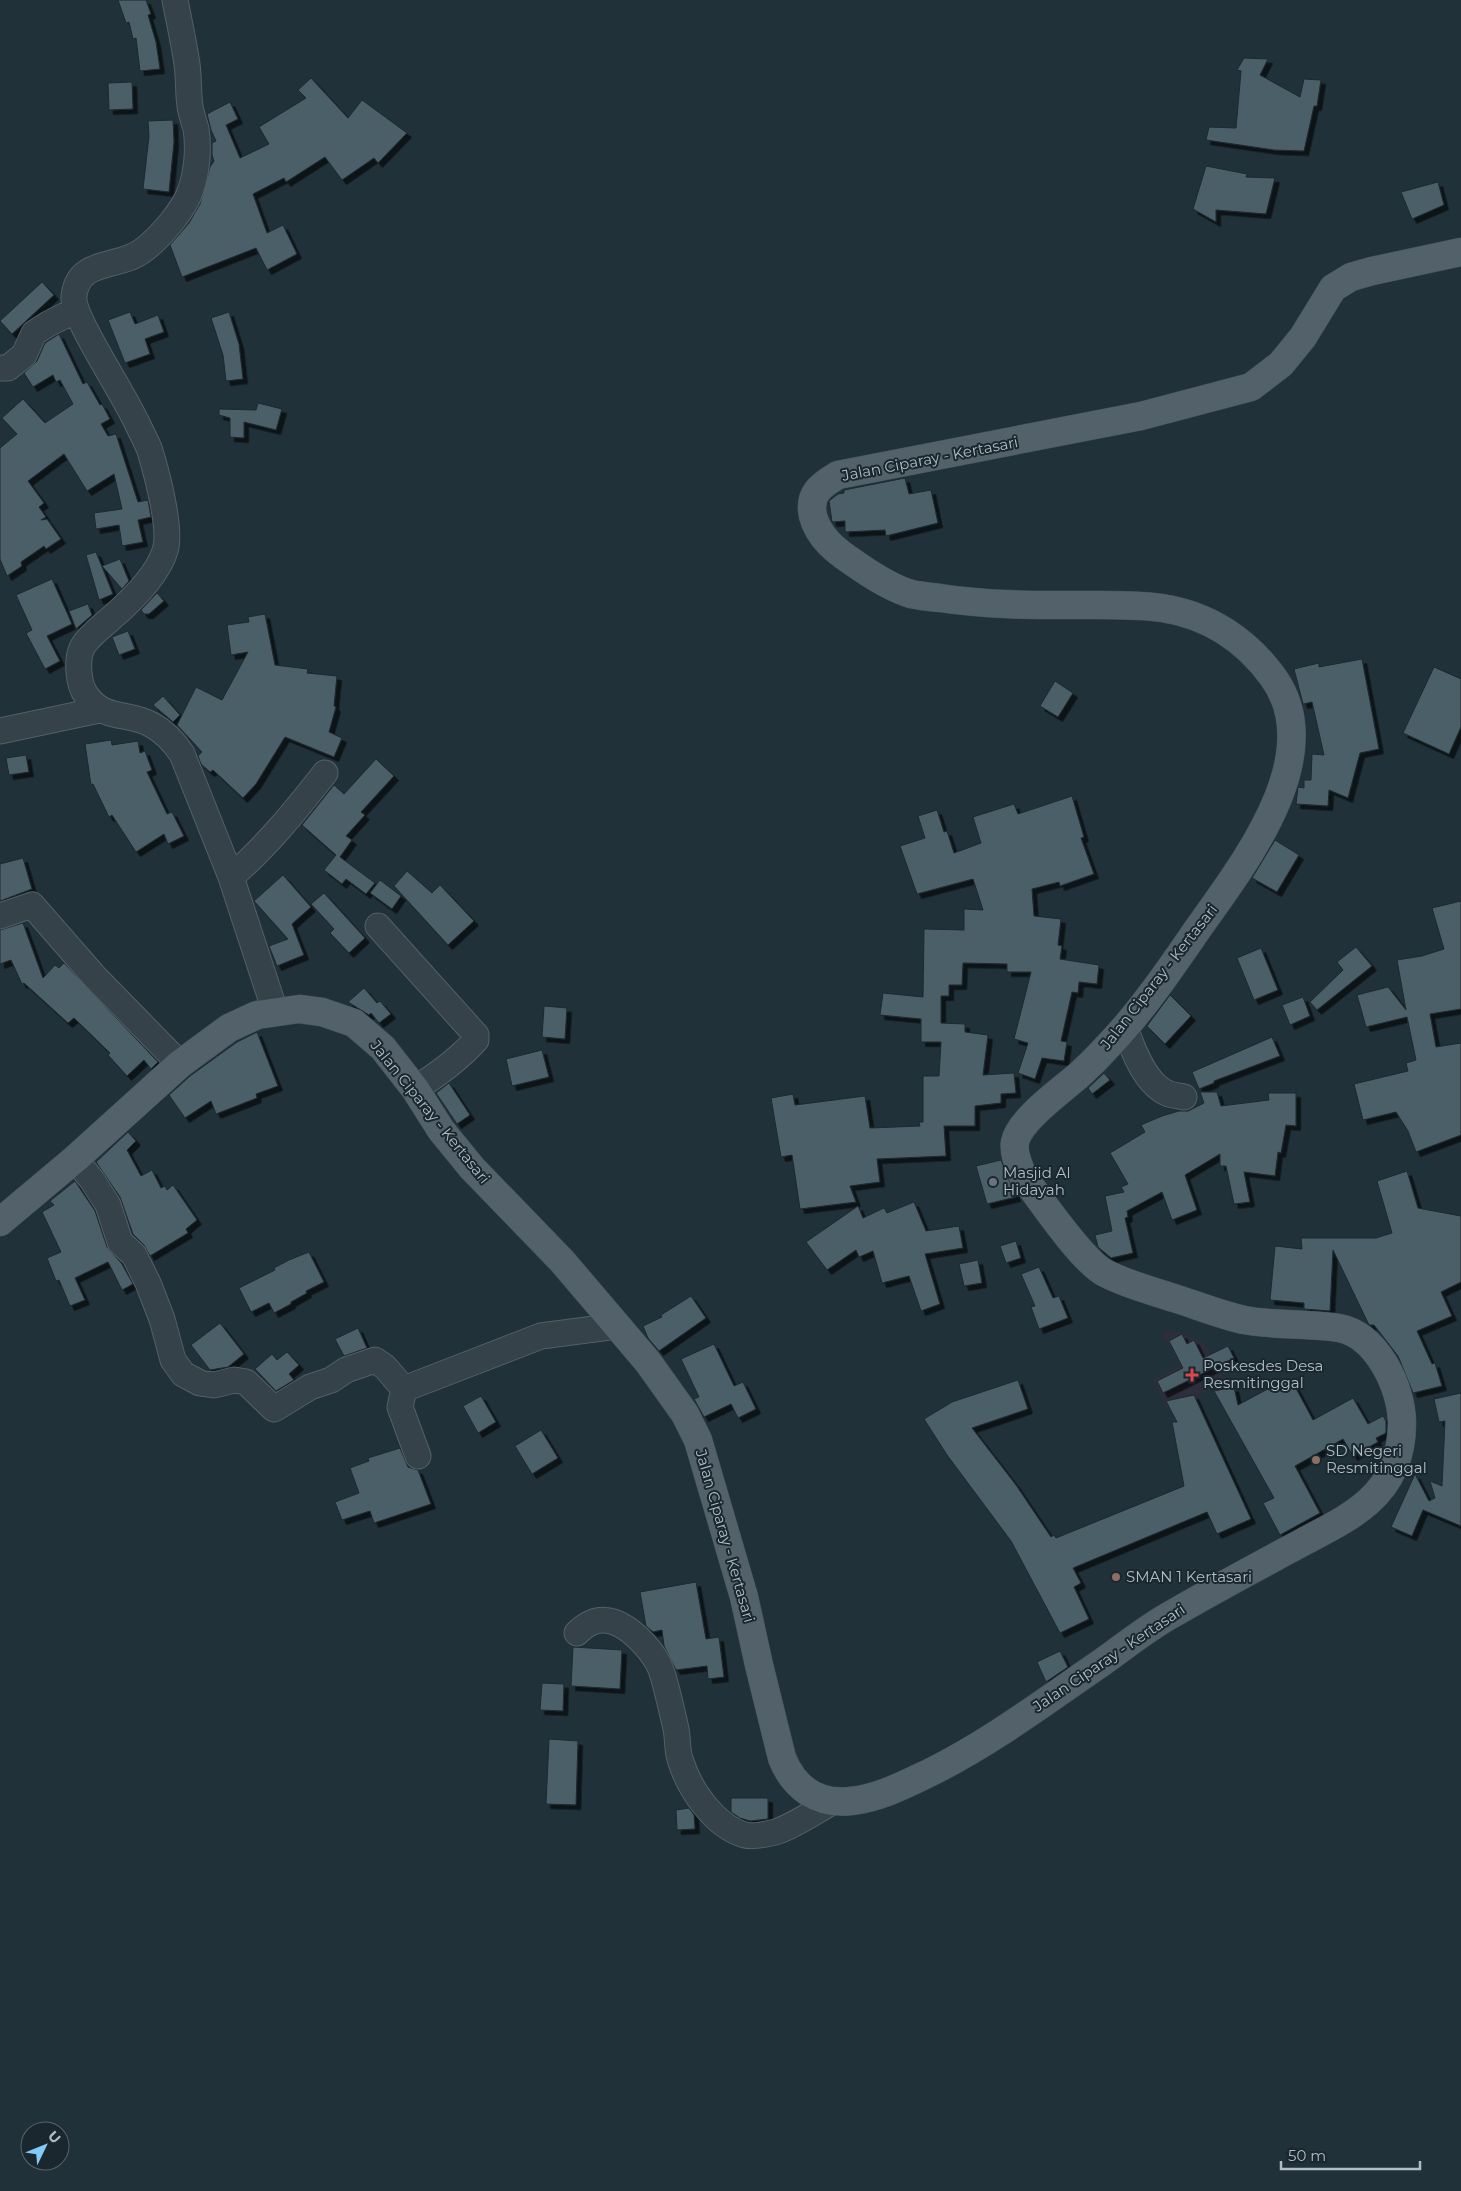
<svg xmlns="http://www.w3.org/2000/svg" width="1461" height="2191" viewBox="0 0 1461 2191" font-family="Montserrat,sans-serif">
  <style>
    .medical { fill: #2d2e3b }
    .building { fill: #4c5e68; stroke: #1c2930; filter: url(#shadow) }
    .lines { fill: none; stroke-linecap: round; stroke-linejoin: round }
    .minor-casing { stroke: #536067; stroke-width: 27 }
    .major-casing { stroke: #414e56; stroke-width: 29 }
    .minor { stroke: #35424a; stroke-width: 25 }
    .major { stroke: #53626a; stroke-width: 28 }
    .worship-dot { fill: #6b7280; stroke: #1a272e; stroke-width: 2 }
    .health-dot { fill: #e0444e; stroke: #1a272e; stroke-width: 2 }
    .education-dot { fill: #8d6e63; stroke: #1a272e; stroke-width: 2 }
    .labels { text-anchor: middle; stroke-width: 4; stroke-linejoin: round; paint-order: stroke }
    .street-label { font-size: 15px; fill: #b0bdc6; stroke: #1a272e }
    .poi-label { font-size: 15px; fill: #b0bdc6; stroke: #1a272e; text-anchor: start }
  </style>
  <defs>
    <filter id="shadow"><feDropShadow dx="4.5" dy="4.5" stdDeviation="0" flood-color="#0009"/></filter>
  </defs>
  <rect width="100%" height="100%" fill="#213139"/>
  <path class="medical" d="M1168 1330 1183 1333 1205 1343 1225 1382 1168 1410 1153 1380 1181 1366 1162 1333Z"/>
  <path class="building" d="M118 0H146L151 14 148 15 156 42 160 69 140 71 136 38 133 39 129 22 126 23Z
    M1244 58 1268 59 1260 75 1300 97 1304 79 1321 80 1317 106H1314L1304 151 1274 150 1206 140 1209 127 1236 128 1241 71 1237 70Z
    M311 78 348 118 362 100 407 133 378 163 374 158 342 180 325 157 286 182 284 178 253 194 267 233 283 225 297 254 267 270 256 248 182 277 170 245 189 223 200 204 210 167 214 161 212 155V143L216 141 211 130 207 114 230 102 238 119 226 125 240 158 269 144 259 127 306 98 298 90Z
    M132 82 133 109 109 110 108 83Z
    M173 120 174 142 169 192 143 189 149 136 148 121Z
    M1206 166 1247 174 1246 177 1275 178 1266 214 1216 210V222L1193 209Z
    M1438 182 1444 205 1412 219 1401 192Z
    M42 282 54 295 12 334 0 321Z
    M130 312 135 324 158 315 164 332 145 339 150 354 125 363 108 320Z
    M229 312 239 344 243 379 226 381 223 355 211 318Z
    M59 334 83 384 87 382 100 405 102 404 110 419 101 424 108 436 116 434 138 502 148 500 151 517 138 520 143 542 122 546 119 525 96 529 94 513 122 509 114 474 87 491 64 454 28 481 44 503 39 507 46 517 41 520 47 519 61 539 46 549 44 546 21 562 22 566 7 576 0 559V448L17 434 2 418 23 399 45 423 73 404 60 380 56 382 53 375 33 387 24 373 37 361 45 343Z
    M258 403 282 409 276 430 244 422V438L230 437V418L219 415V409L256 410Z
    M905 478 909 494 931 490 938 523 886 536 885 530 845 532V521L832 522 829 501 838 494 844 493V490Z
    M96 552 113 594 99 600 86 555Z
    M120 559 129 581 122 589 102 566Z
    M52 579 72 624 47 636 60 661 45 669 26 633 32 630 16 595Z
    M157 593 164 601 149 614H144L141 610Z
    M88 604 92 615 76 629 69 611Z
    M265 614 275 665 308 669 307 673 337 676 334 706 336 707 329 732 342 738 334 757 285 737 256 784 243 798 213 770 210 772 201 764 198 756 202 752 177 725 196 687 222 700 248 652 231 655 227 625 249 622 248 617Z
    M128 631 135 649 119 655 112 637Z
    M1362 659 1379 749 1360 753 1348 798 1329 790 1328 806 1296 804 1298 787 1304 788V780H1311L1312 754 1324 755 1312 702 1303 704 1294 669 1319 663V667Z
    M1434 667 1461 679V727L1449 754 1403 733Z
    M1055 681 1073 693 1058 717 1040 706Z
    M163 696 180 715 173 722 153 705Z
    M111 740 112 745 138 741 140 753 145 751 152 770 147 772 167 814 172 812 184 836 168 844 164 834 136 852 112 815 109 817 93 784 91 785 85 744Z
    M26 755 29 772 9 775 6 758Z
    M376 759 394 776 361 812 365 815 346 836 352 840 340 857 375 883 366 894 346 879 342 884 324 870 336 855 302 825 334 785 344 794Z
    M1072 796 1084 837 1081 838 1094 874 1060 886 1059 882 1032 889 1034 916 1061 919 1058 945 1062 946 1060 959 1099 965 1097 984 1079 982 1078 993 1072 992 1061 1041 1067 1042 1064 1061 1042 1058 1035 1079 1018 1073 1028 1043 1014 1039 1031 972H1007V964L963 963 962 985H949V996H941V1023L965 1024V1032L988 1035 983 1075 1014 1073 1016 1093 1001 1094V1103L975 1106V1126H944L946 1156 877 1159 880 1182 850 1186 856 1202 800 1209 792 1155 781 1157 771 1098 793 1094 795 1105 865 1096 870 1128 920 1126 919 1122H923V1076H939L941 1042H921V1019L880 1015 883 993 923 997 924 929 964 930V909L983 910 973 879 917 894 900 846 925 838 918 816 937 810 944 832 947 831 954 853 981 843 973 817 1014 804 1018 814Z
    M1275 840 1299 855 1277 892 1252 878Z
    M23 858 32 889 0 901V864Z
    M407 871 432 893 440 885 474 921 448 945 394 886Z
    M283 875 311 907 292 924 304 955 277 966 269 946 288 939 254 901Z
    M380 880 401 896 392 909 370 893Z
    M324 893 365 938 349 953 330 933 334 929 311 904Z
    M1461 901V1009L1430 1014 1436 1047 1461 1043V1135L1416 1152 1408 1131 1396 1112 1363 1120 1354 1084 1408 1071 1406 1063 1416 1060 1407 1017 1366 1027 1357 995 1388 987 1406 1010 1397 960 1422 956 1444 949 1432 908Z
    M23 923 43 978 55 965 59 968 64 963 158 1062 151 1069 144 1060 127 1076 108 1055 110 1053 74 1018 68 1023 24 983 22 984 11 960 0 964V930Z
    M1356 947 1372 966 1317 1010 1310 1002 1343 970 1337 962Z
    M1261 948 1278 990 1254 1000 1237 958Z
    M364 988 377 1003 380 1001 391 1014 379 1023 371 1013 369 1015 348 1002Z
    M1170 995 1191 1016 1165 1044 1147 1026Z
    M1303 997 1310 1016 1290 1025 1282 1005Z
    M544 1006 567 1008 565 1039 542 1037Z
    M257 1032 278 1086 256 1094 257 1098 216 1114 211 1101 185 1118 169 1095 190 1076 237 1042Z
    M1272 1037 1280 1056 1214 1081V1083L1199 1089 1192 1072Z
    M542 1050 549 1077 512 1086 506 1059Z
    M1104 1073 1110 1080 1092 1094 1088 1088Z
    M449 1083 470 1115 457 1124 436 1093Z
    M1200 1092H1217L1221 1106 1269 1100 1268 1093H1296V1126L1286 1125 1281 1153 1278 1152 1275 1176 1244 1172 1250 1202 1234 1204 1226 1166H1220V1154L1185 1175 1197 1210 1172 1220 1162 1192 1127 1211 1128 1217 1125 1218 1133 1253 1111 1258 1098 1247 1095 1235 1112 1231 1105 1196 1124 1192 1121 1187 1128 1184 1110 1153 1145 1132 1141 1125 1162 1116 1179 1111H1188L1204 1103Z
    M128 1132 136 1141 127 1150 141 1176 152 1170 161 1188 165 1186 167 1190 173 1185 197 1220 186 1229 188 1233 150 1256 144 1245 133 1234 120 1197 96 1162Z
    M1001 1160 1016 1197 987 1204 976 1166Z
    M1407 1171 1418 1208 1461 1216V1282L1441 1292 1452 1316 1417 1331 1432 1364 1435 1363 1442 1386 1413 1393 1398 1356 1374 1325H1369L1333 1250 1330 1311 1304 1309V1303L1270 1300 1275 1246 1302 1249 1301 1238H1376L1392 1233 1377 1181Z
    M75 1181 95 1211 107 1247 122 1264 133 1284 122 1290 108 1262 75 1278 85 1300 70 1306 59 1280 56 1281 47 1258 61 1252 42 1212 54 1205 50 1201Z
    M914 1202 926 1231 959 1226 963 1248 925 1254 940 1304 921 1311 909 1276 882 1283 873 1251 859 1257 856 1250 827 1270 806 1242 858 1206 863 1218 884 1208 887 1213Z
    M1016 1241 1021 1258 1006 1263 1000 1246Z
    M309 1252 324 1282 306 1291 307 1293 291 1302V1304L274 1313 269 1303 251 1312 239 1288 275 1270 274 1268 289 1260Z
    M978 1260 982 1283 964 1286 959 1264Z
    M1039 1267 1053 1298 1059 1296 1068 1318 1039 1329 1031 1307 1035 1306 1021 1274Z
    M691 1296 706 1318 659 1351 648 1338 643 1326 662 1317 661 1315Z
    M220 1323 244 1354 228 1367 210 1370 191 1345Z
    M358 1328 367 1348 344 1356 335 1339Z
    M1182 1334 1187 1344 1194 1340 1203 1358 1228 1346 1234 1358 1163 1393 1157 1381 1183 1368 1169 1341Z
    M714 1344 734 1386 743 1382 756 1409 738 1418 731 1404 704 1417 694 1399 699 1397 681 1359Z
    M287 1352 299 1365 289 1374 294 1380 276 1391 255 1369 272 1354 277 1360Z
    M1290 1377 1313 1420 1353 1398 1368 1424 1383 1416 1386 1421V1433L1376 1438 1378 1442 1353 1456 1343 1439 1295 1466 1320 1513 1280 1535 1263 1503 1274 1498 1214 1391 1234 1387 1238 1405Z
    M1018 1380 1028 1409 972 1428 1016 1485 1051 1537 1054 1535 1056 1538 1184 1486 1172 1422H1177L1166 1401 1194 1395 1251 1519 1217 1534 1207 1512 1073 1568 1081 1583 1074 1587 1089 1619 1060 1633 1011 1541 947 1455 924 1419 952 1402Z
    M1461 1393V1526L1423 1510 1412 1536 1391 1527 1415 1474 1429 1501 1435 1498 1430 1481 1442 1486 1445 1421 1439 1422 1434 1399Z
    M481 1396 496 1422 478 1433 463 1406Z
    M541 1430 558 1458 532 1474 515 1446Z
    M400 1448 408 1467 418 1470 431 1504 374 1523 370 1511 342 1520 335 1502 359 1493 350 1468 369 1461 368 1458Z
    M696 1582 706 1639 719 1637 724 1677 708 1679 707 1666 676 1670 664 1646 662 1630 653 1632 646 1626 640 1592Z
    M573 1647 622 1650 620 1689 571 1686Z
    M1060 1651 1068 1667 1046 1682 1037 1662Z
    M542 1683 564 1684 563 1711 540 1710Z
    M549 1739 578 1741 576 1805 546 1804Z
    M731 1798H768V1819L750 1821 740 1818 731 1812Z
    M689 1808 694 1815 695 1829 677 1830 676 1810Z"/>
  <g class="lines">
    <g class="minor-casing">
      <path id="minor" d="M175 0C179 21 184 43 187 64 189 78 188 93 190 106 191 114 194 121 196 129 199 148 197 171 191 189 185 209 159 239 142 251 118 269 78 258 74 296 73 307 80 318 84 327 101 361 122 392 138 425 142 434 147 442 150 451 157 474 172 530 165 551 157 576 129 603 109 620 101 627 89 636 83 646 76 658 78 684 86 695 105 722 128 711 152 725 165 732 174 742 182 754L231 877 275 1011
        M0 368H8L24 355 34 333 48 324 76 310
        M0 731 99 710
        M231 877C267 846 296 810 325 773
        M0 916 32 905 94 976 180 1064
        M378 926 476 1035V1040C459 1059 437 1075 415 1089
        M1125 1027C1132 1048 1145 1085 1169 1094 1173 1095 1179 1096 1184 1097
        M75 1159 92 1180 108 1205 120 1242 134 1255 148 1283 162 1319 173 1360 183 1374 200 1383 214 1385 234 1380 246 1382 274 1409 310 1387 331 1380 346 1370 375 1360 385 1367 404 1389
        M418 1456 400 1407 404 1389 541 1336 617 1326
        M577 1633C588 1622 599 1617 614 1622 631 1628 649 1647 658 1663 664 1673 673 1716 676 1729 678 1739 677 1750 680 1759 689 1789 714 1826 745 1835 752 1837 767 1834 775 1832 791 1828 817 1810 832 1802"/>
    </g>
    <g class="major-casing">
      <path id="major" d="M0 1222 75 1159 180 1064 229 1028 257 1015 299 1009 322 1012 354 1023 383 1048 415 1089 441 1130 472 1168 562 1261 648 1362 685 1414 698 1440 744 1597 759 1665 782 1758C794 1788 818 1805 851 1801 879 1798 904 1785 929 1773 990 1743 1044 1702 1101 1663 1125 1646 1148 1627 1174 1613 1217 1588 1260 1565 1303 1542 1325 1530 1349 1519 1368 1502 1392 1481 1402 1454 1402 1423 1402 1388 1377 1335 1339 1328 1308 1323 1275 1326 1244 1320 1221 1315 1199 1306 1177 1299 1153 1291 1128 1285 1105 1273 1082 1261 1040 1199 1023 1176 1019 1167 1013 1152 1015 1142 1019 1120 1062 1090 1079 1075 1089 1066 1099 1056 1108 1046 1141 1012 1170 969 1197 930 1242 866 1330 756 1273 677 1246 640 1208 615 1162 608 1141 605 1119 605 1098 605 1045 605 992 606 940 598 930 597 920 596 911 594 891 588 871 575 854 563 836 551 819 538 813 516 808 494 821 485 838 475L1141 416 1251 387 1281 364 1303 337 1333 288 1351 277 1372 271 1461 252"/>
    </g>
    <use href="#minor" class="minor"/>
    <use href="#major" class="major"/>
  </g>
  <circle class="worship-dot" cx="993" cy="1182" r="5"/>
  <path class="health-dot" d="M1189.5 1367.5h5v5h5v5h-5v5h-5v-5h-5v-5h5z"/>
  <g class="education-dot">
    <circle cx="1316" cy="1460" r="5"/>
    <circle cx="1116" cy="1577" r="5"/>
  </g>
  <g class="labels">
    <g class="street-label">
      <text transform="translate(930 459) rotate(-11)" y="5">Jalan Ciparay - Kertasari</text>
      <text transform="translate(1159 977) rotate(-52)" y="5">Jalan Ciparay - Kertasari</text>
      <text transform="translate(430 1112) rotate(51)" y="5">Jalan Ciparay - Kertasari</text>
      <text transform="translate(725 1536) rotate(74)" y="5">Jalan Ciparay - Kertasari</text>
      <text transform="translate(1109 1658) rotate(-34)" y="5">Jalan Ciparay - Kertasari</text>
    </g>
    <g class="poi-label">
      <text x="1003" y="1178">Masjid Al<tspan x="1003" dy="17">Hidayah</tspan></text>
      <text x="1203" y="1371">Poskesdes Desa<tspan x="1203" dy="17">Resmitinggal</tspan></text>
      <text x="1326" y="1456">SD Negeri<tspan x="1326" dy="17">Resmitinggal</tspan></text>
      <text x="1126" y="1582">SMAN 1 Kertasari</text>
    </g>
  </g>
  <g transform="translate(45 2146) rotate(47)"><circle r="24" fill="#1a272e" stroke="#56636b"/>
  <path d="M0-4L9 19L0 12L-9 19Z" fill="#84c9f7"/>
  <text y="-8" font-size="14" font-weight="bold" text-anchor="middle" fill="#b0bdc6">U</text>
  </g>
  <path d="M1281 2161v8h139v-8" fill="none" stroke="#b0bdc6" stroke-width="2.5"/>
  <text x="1288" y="2161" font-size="15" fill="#b0bdc6" stroke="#1a272e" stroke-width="4" paint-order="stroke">50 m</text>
</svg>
